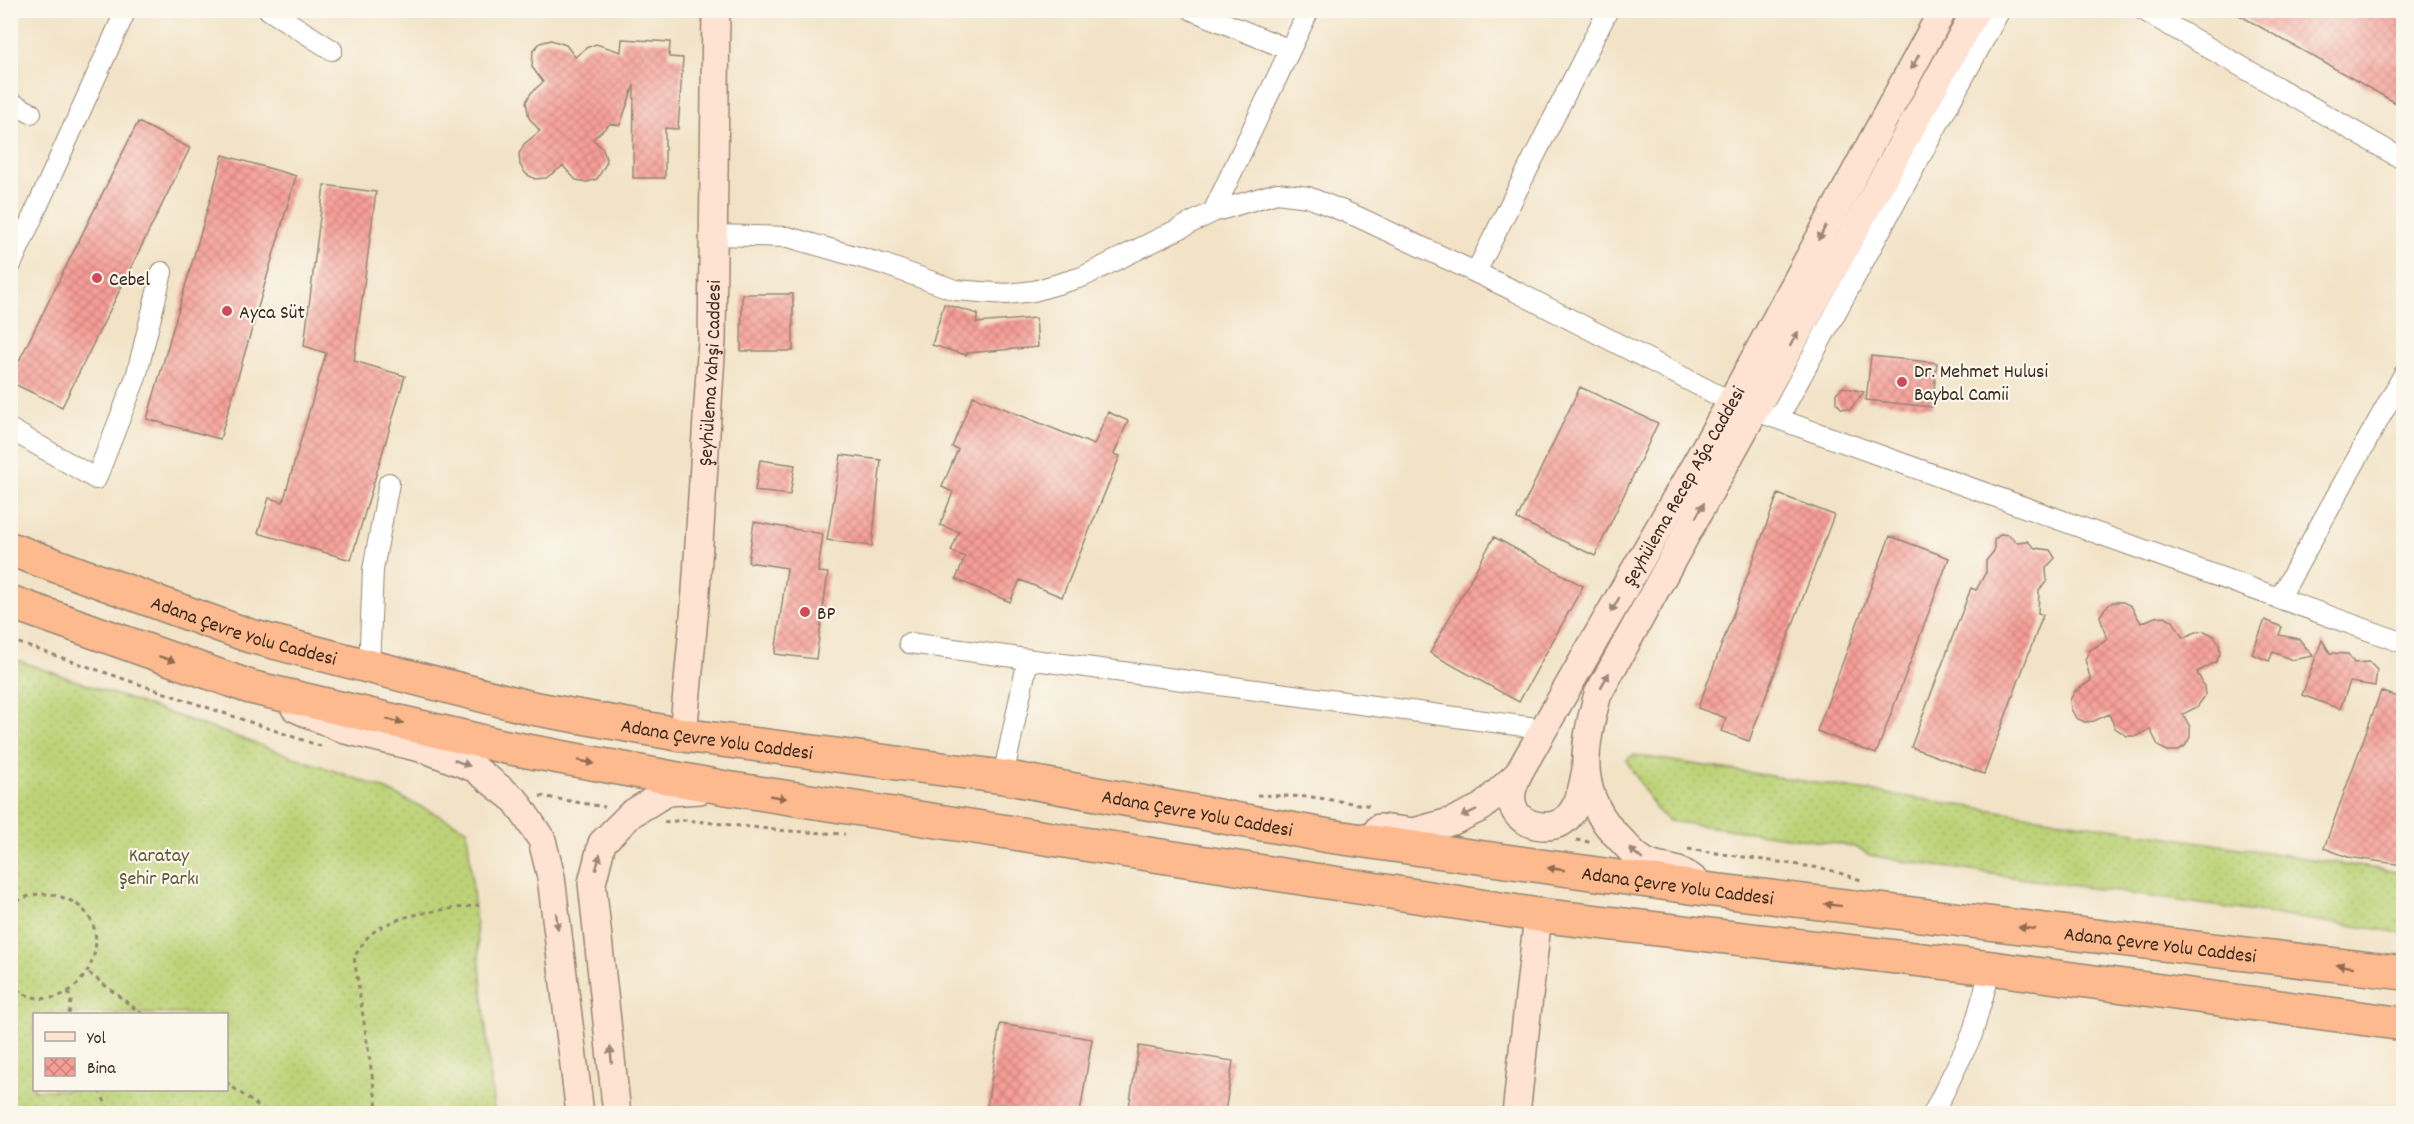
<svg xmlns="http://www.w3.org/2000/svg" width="2414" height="1124" viewBox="0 0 2414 1124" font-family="Dekko,sans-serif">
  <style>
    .grass { fill: url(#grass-dots); stroke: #7c7e4b; stroke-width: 1.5; fill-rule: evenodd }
    .building { fill: url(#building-cross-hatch) }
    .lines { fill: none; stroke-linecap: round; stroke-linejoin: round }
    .street-casing { stroke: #968672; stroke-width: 22 }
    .secondary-casing { stroke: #968672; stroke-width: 30 }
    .highway-casing { stroke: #968672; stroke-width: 36 }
    .path { stroke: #968672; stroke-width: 3; stroke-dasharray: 4.5 4.5; stroke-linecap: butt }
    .street { stroke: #fff; stroke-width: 20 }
    .secondary { stroke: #fee3d2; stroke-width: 27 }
    .highway { stroke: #fcba8e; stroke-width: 33 }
    .oneway { fill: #9c8678 }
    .oneway2 { fill: #926b50 }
    .poi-dot { fill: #d1495b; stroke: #fbf7ec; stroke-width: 2 }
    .labels { text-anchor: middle; stroke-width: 4.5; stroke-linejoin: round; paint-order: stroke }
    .poi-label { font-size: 20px; fill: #3b2a1e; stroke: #fbf7ec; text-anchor: start }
    .street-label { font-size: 20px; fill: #3b2a1e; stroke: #fbf7ec }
    .park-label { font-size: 20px; fill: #5c5434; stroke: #fbf7ec }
  </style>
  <defs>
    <pattern id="grass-dots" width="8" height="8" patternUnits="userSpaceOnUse" patternTransform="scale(1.5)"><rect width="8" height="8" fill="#bdd378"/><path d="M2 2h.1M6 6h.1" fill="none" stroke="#a3b567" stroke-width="1.8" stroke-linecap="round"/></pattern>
    <pattern id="building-cross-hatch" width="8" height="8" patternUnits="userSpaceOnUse" patternTransform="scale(1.5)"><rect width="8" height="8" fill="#f79e97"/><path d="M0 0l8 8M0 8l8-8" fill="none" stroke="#c9817b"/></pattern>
  </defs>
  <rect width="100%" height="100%" fill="#fbf7ec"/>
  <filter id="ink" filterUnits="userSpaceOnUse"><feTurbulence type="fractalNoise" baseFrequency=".0167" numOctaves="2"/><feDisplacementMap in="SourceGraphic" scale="12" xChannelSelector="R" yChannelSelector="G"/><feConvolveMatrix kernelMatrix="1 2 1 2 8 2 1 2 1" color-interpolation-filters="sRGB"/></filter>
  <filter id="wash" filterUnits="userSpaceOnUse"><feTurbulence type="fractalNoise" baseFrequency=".008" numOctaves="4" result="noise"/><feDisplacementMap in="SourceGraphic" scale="24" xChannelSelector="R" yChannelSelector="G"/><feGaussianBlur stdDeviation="1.35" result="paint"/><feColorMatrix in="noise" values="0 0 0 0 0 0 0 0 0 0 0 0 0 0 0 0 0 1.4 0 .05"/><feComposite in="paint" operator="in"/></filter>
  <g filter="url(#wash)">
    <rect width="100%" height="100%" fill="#f2e3c7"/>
    <path class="grass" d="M11 658 380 787 467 829 494 1113H11ZM34 1014H226V1090H34Z
      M1633 755 2403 873V933L1902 861 1870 855 1853 846 1669 821 1656 809 1626 760Z"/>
    <g id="blocks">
      <path class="building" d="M2230 10H2403V107Z
        M622 39 670 42 669 57 683 58 678 129 665 128V178H633L634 85 620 125 610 124 593 139 603 149 607 162 597 179 587 182 576 180 563 166 546 178 535 179 526 174 520 165 519 154 524 144 540 131 529 118 526 102 531 93 543 82 532 67 533 51 540 43 551 40 566 45 575 57 586 48 596 44 621 52Z
        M138 122 190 148 62 407 10 382V379Z
        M223 155 296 176 220 439 147 419Z
        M324 185 376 192 354 361 405 376 351 560 258 533 269 498 283 502 326 353 304 346Z
        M742 294H793V351H741Z
        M944 304 978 314 976 323 1036 318 1038 347 967 353 966 355 932 345Z
        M1871 356 1937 363 1932 407 1866 400Z
        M1580 387 1658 423 1595 556 1517 519Z
        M1843 387 1864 392 1850 409 1841 408 1836 402V393Z
        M973 396 1094 445 1108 412 1128 421 1114 454 1120 456 1062 597 1020 580 1010 602 956 579 965 557 951 551 959 532 940 525 953 492 942 487 958 449 952 447Z
        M841 455 881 460 872 546 827 540Z
        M760 460 795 465 790 495 755 491Z
        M1778 494 1834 515 1749 741 1721 731 1726 718 1698 708Z
        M754 522 823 534 818 572 828 573 816 659 775 654 787 568 748 562Z
        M2001 534 2009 535 2016 542 2027 541 2035 548 2050 550 2055 558 2046 568 2047 581 2039 590 2038 613 2043 615 1984 774 1911 747 1971 588 1976 590 1986 572V561L1994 551V540Z
        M1890 536 1949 558 1876 754 1817 731Z
        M1494 537 1583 586 1519 702 1430 653Z
        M2113 602H2123L2131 606 2141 623 2155 617 2165 616 2173 621 2183 638 2196 632 2205 631 2214 636 2219 644 2220 654 2216 662 2197 672 2204 686 2205 696 2197 707 2183 714 2190 727V737L2185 746 2177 751H2168L2159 747 2150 729 2137 736H2127L2115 728 2109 714 2094 721 2085 722 2076 718 2071 709 2070 700 2075 691 2091 681 2085 659 2090 650 2107 640 2100 616 2105 608Z
        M2265 620 2282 627 2279 635 2299 639 2313 656 2292 660 2273 652 2269 661 2252 654Z
        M2322 640 2330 653 2348 654 2354 663 2369 662 2377 670 2375 686 2350 682 2340 709 2302 695Z
        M2381 691 2403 699V865L2348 857 2324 848Z
        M1000 1024 1092 1039 1080 1113H986Z
        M1139 1046 1233 1061 1225 1113H1128Z"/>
    </g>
  </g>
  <g filter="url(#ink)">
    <use href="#blocks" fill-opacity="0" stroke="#968672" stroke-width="1.5"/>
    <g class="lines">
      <g class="street-casing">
        <path id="street" d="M269 10 332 50
          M1192 10 1290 50
          M2143 10 2404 160
          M10 102 31 113
          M1213 212 1309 10
          M714 235 788 237 883 264 955 290 1007 294 1034 291 1082 277 1213 212 1277 193 1308 197 1358 217 1517 292 1731 402 2404 643
          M10 267 126 10
          M1476 272 1608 10
          M1778 419 2000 10
          M10 429 96 479 136 377 162 272
          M2279 599 2404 374
          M909 643 1544 729
          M369 668 373 570 389 483
          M1003 777 1028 659
          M1933 1114 1972 1035 1991 968"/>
      </g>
      <g class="secondary-casing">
        <g id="secondary">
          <path d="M295 708 345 730 428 750 474 768 516 801 542 840 551 877 580 1114"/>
          <path id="s1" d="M683 735 695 606 712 340 716 10"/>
          <path d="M1518 774C1514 785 1509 794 1513 806 1519 827 1554 833 1568 817 1579 805 1582 790 1585 774"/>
          <path id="s2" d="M1379 828 1414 832 1453 821 1482 807 1518 774 1731 402 1943 10"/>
          <path d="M1699 884C1676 862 1660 873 1641 859 1633 854 1627 846 1621 840 1575 796 1582 750 1598 694L1976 10"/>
          <path d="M617 1114 592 883 602 843 631 814 667 792 700 790"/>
          <path d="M1516 1114 1538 915"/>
        </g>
      </g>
      <g class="highway-casing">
        <g id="highway">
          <path id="s3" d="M10 549 250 636 532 708 683 735 1003 777 1329 836 1704 889 2404 973"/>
          <path d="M10 602 250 687 506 747 726 788 1538 915 1991 968 2404 1024"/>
        </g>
      </g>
      <path class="path" d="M10 640 323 747
        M1257 795 1312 797 1372 806
        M540 796 605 807
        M664 822 686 820 787 831 845 834
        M1576 840 1590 842
        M1688 849 1827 869 1861 880
        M10 907C23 895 41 891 58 896 139 918 74 1040 10 984
        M89 973 142 1014
        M68 992 71 1001 69 1014
        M226 1082 268 1114
        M99 1090 111 1114
        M378 1114 354 957C359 950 364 940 371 934 399 912 445 910 479 905"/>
      <use href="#street" class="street"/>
      <use href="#secondary" class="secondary"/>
      <use href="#highway" class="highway"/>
    </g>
    <defs><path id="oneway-solid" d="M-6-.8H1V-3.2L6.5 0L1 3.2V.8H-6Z" transform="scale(1.5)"/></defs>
    <g class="oneway">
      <use href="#oneway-solid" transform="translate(1915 62) rotate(118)"/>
      <use href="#oneway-solid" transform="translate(1822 233) rotate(118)"/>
      <use href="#oneway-solid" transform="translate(1794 339) rotate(-61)"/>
      <use href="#oneway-solid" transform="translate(1700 510) rotate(-61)"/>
      <use href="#oneway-solid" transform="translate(1615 605) rotate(120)"/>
      <use href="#oneway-solid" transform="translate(1605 680) rotate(-61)"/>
      <use href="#oneway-solid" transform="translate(462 763) rotate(21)"/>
      <use href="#oneway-solid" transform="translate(1469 813) rotate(154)"/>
      <use href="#oneway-solid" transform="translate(1636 854) rotate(-139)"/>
      <use href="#oneway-solid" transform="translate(598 862) rotate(-75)"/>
      <use href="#oneway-solid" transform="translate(557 921) rotate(83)"/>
      <use href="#oneway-solid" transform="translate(611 1055) rotate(-96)"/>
    </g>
    <g class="oneway2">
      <use href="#oneway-solid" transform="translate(167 659) rotate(19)"/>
      <use href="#oneway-solid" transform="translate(395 721) rotate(13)"/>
      <use href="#oneway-solid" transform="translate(586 762) rotate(11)"/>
      <use href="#oneway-solid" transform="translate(778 797) rotate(9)"/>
      <use href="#oneway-solid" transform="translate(1556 869) rotate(-172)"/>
      <use href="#oneway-solid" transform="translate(1833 905) rotate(-173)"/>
      <use href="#oneway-solid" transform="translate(2027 928) rotate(-173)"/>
      <use href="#oneway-solid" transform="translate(2345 966) rotate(-173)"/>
    </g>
  </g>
  <g class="poi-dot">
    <circle cx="97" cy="278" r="6"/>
    <circle cx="227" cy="311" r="6"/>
    <circle cx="1902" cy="382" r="6"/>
    <circle cx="805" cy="612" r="6"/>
  </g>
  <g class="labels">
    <g class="poi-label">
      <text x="109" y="285">Cebel</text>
      <text x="239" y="318">Ayca Süt</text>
      <text x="1914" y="377">Dr. Mehmet Hulusi<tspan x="1914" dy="23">Baybal Camii</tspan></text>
      <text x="817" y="619">BP</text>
    </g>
    <g class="street-label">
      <text dy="7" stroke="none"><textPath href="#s1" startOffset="363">Şeyhülema Yahşi Caddesi</textPath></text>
      <text dy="7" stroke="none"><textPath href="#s2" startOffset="489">Şeyhülema Recep Ağa Caddesi</textPath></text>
      <text dy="7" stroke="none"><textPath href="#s3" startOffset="248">Adana Çevre Yolu Caddesi</textPath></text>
      <text dy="7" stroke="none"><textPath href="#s3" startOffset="734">Adana Çevre Yolu Caddesi</textPath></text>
      <text dy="7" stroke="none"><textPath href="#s3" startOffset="1220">Adana Çevre Yolu Caddesi</textPath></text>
      <text dy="7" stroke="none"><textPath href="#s3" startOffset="1706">Adana Çevre Yolu Caddesi</textPath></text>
      <text dy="7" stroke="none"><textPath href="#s3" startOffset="2192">Adana Çevre Yolu Caddesi</textPath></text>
    </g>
    <g class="park-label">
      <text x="159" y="861">Karatay<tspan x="159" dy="23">Şehir Parkı</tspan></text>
    </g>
  </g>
  <rect width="2414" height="1124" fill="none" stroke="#fbf7ec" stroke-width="36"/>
  <rect x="33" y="1013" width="195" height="78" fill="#fbf7ec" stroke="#aea59a" stroke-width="1.5"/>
  <rect x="45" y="1032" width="30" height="9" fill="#fee3d2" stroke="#aea59a" stroke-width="1.5"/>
  <text x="87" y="1043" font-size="18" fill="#3b2a1e">Yol</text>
  <rect x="45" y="1058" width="30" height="18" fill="url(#building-cross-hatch)" stroke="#aea59a" stroke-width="1.5"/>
  <text x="87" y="1073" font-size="18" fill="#3b2a1e">Bina</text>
</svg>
